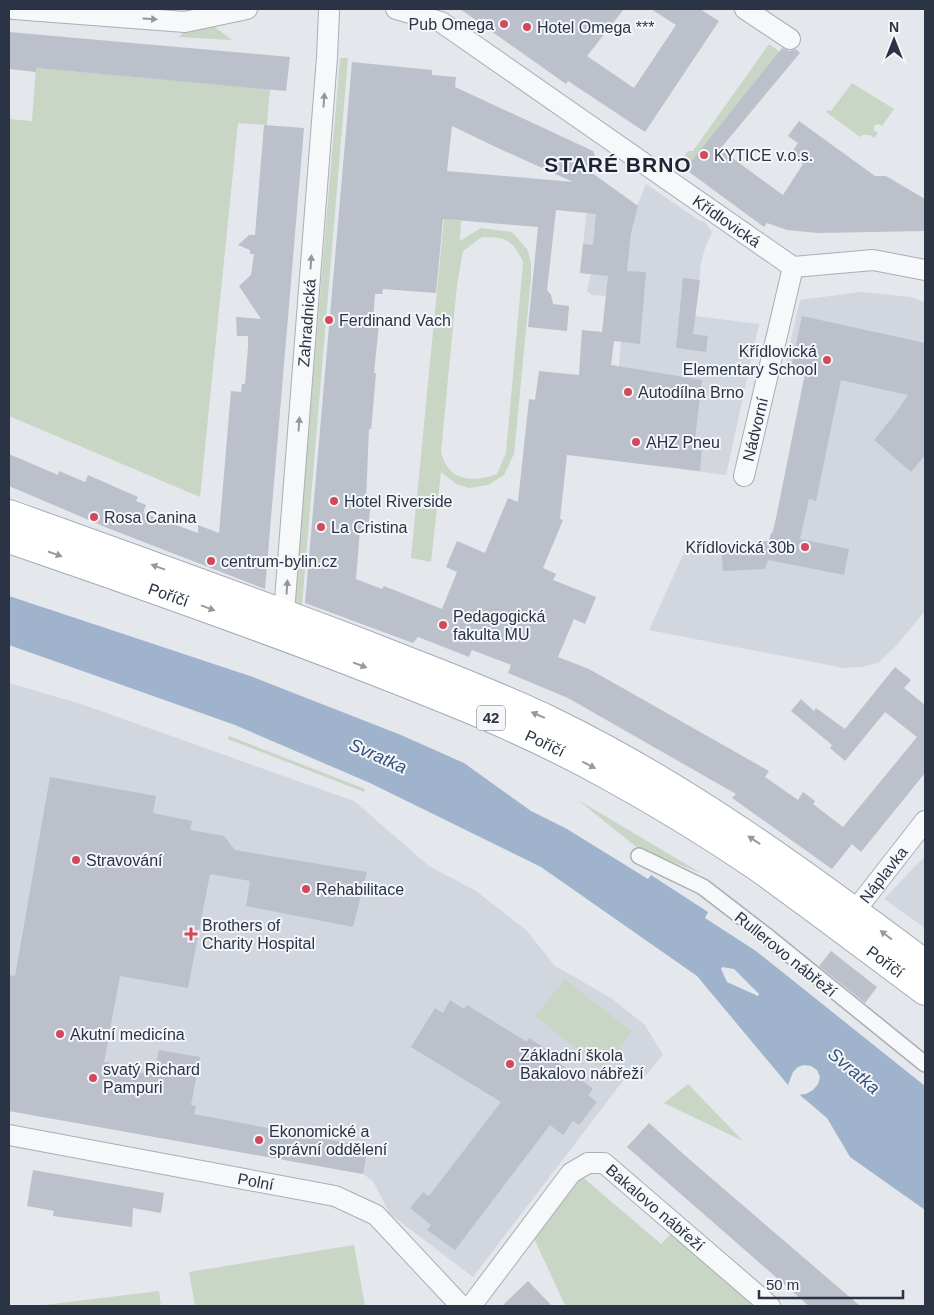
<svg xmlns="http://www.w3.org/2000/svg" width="934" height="1315" viewBox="0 0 934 1315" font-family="Helvetica,sans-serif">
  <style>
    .built { fill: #d2d6de }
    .green { fill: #c9d6c5; fill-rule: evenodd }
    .water { fill: #9fb4cc; fill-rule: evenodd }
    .pier { fill: #e4e7ec }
    .building { fill: #bbc0ca; fill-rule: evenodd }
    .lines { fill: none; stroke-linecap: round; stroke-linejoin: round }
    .pedestrian-casing { stroke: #a9aeb7; stroke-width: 18 }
    .minor-casing { stroke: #a9aeb7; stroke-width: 22 }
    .primary-casing { stroke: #a3abb8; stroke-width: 30 }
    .pedestrian { stroke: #f7f8fa; stroke-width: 15 }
    .minor { stroke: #f7f8fa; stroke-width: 20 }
    .primary { stroke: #fff; stroke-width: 28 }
    .oneway { fill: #9196a0 }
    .oneway2 { fill: #959aa2 }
    .poi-dot { fill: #d1495b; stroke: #f4f6f9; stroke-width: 2 }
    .labels { text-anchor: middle; stroke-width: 4; stroke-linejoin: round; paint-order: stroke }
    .shield { fill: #f4f6f9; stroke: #676e7b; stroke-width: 1 }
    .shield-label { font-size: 15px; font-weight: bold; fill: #2b3445 }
    .poi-label { font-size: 16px; fill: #2b3445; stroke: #f4f6f9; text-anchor: start }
    .street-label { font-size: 16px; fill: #2b3445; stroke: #f4f6f9 }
    .water-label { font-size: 18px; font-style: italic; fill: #34527a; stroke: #f4f6f9 }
    .district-label { font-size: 21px; font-weight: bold; letter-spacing: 1px; fill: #1d2536; stroke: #f4f6f9 }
  </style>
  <rect width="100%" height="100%" fill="#e4e7ec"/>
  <path class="built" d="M591 172 637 206 646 184 700 221 705 222 712 232 705 248 701 263 695 316 759 324 726 475 609 460 622 334 606 296 592 295 587 291 591 274 580 273Z
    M860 292 911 297 925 302V611L896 646 878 663 861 667 844 668 649 630 687 546 769 541 776 519 805 371 785 366 800 300Z
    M9 683 84 705 354 801 429 866 476 891 526 930 555 966 611 998 645 1025 663 1055 640 1082 629 1073 473 1277 390 1214 373 1181 363 1174 9 1111Z
    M925 856V928L884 899Z"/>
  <path class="green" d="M203 18 232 40 178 37Z
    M769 44 780 52 688 165 680 161 688 151H693Z
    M340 58H348L302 605 294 603Z
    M36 68 270 89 267 125 238 123 200 497 9 416V119L32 121Z
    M852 83 894 109 882 126 878 124 874 126V130L878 133 874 138 870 135H863L860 137 826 112 828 110 831 111Z
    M444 219 461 221 460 241 481 228 512 232 527 249 531 263V279L514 454 504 475 488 485 469 488 456 484 441 472 431 562 411 558ZM482 237C506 237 512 239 523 262L506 453 497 474C472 483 448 481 441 452L457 285 463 251Z
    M229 736 365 789 364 792 228 739Z
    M578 800 701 873 640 850Z
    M565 979 632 1032 602 1069 535 1016Z
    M688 1084 743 1141 664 1103Z
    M579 1174 661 1244 674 1231 760 1306H567L564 1303 531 1232Z
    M354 1245 365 1306H195L189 1272Z
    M159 1291 161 1306H36Z"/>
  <path class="water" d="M9 596 253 677 401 735 464 763 531 811 567 829 648 879 651 875 708 912 705 918 756 951 925 1086V1210L850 1157 827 1118 788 1085 697 976 541 867 370 783 235 725 9 645ZM722 967 734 969 759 994 758 996 727 982 721 969Z"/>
  <path class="pier" d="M804 1065 811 1066 817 1070 820 1077 818 1084 813 1090 806 1094 798 1095 788 1085 793 1072 798 1067Z"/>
  <path class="building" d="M460 9H624L587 56 634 88 676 25 651 9H700L719 21 645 132 568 81 566 84Z
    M9 32 290 57 286 91 36 68V72L9 69Z
    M782 48 789 51 796 49 800 53 720 149 783 195 803 164 790 155 798 143 788 136 799 121 875 176H886L925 199V231L818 233 787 230 767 223 764 227 685 169Z
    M352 62 432 70V75L456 77 455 87 593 151 597 160 585 168 638 206 631 233 627 271 646 272 640 344 614 341 611 365 702 380 695 439 703 440 700 471 567 455 560 519 563 520 543 568 556 574 553 580 596 597 585 624 574 619 558 657 589 669 769 771 765 777 798 800 803 792 815 801 813 804 843 827 917 737 885 712 845 761 830 748 832 745 791 711 801 699 814 711 816 708 845 729 895 667 911 680 904 688 925 705V773L861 852 852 844 832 869 732 798 736 794 568 698 508 673 511 665 472 650 469 657 418 637 413 643 305 603ZM452 126 500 149 573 182 447 171ZM556 210 596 214 593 245 583 244 580 273 608 276 602 332 582 330 579 375 539 371 535 400 529 399 518 502 508 498 485 553 457 541 446 567 457 572 442 609 384 586 382 589 356 579 360 530H368L371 501H366L369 429H371L372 420 376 373H374L379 324H373L375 294H382L383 289 436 293 443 219 538 227 528 327 567 331 569 306 553 304 551 295 547 290Z
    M264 125 304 128 265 589 110 529 9 486V454L58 475 59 471 85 482 88 475 138 497 136 501 146 505 143 513 198 533V525L219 533 231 391 241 392 242 384H245L248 347V336H237L236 317 261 319 239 286 251 275 254 254H250V250L238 245 249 235H255Z
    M683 278 700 280 693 334 708 336 706 352 676 348Z
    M802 316 925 343V455L911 472 874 440 895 414 908 395 841 380 816 501 809 499 800 539 849 549 844 575 768 560 765 569 723 571 721 544 769 541 771 533H773L806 370 791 368Z
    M50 777 156 796 153 813 192 821 190 830 224 836 235 850 367 872 353 927 246 906 250 881 210 874 188 988 120 976 104 1062H109V1067L154 1075 159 1050 200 1057 191 1105 196 1106 194 1114 368 1147 363 1174 9 1111V975L15 976Z
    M831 951 877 987 865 1003 819 966Z
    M450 1000 464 1009 467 1005 527 1042 529 1038 552 1053 550 1056 593 1089 588 1095 597 1102 579 1125 573 1121 563 1135 550 1125 455 1250 427 1230 431 1225 410 1208 423 1192 429 1196 501 1102 411 1047 435 1008 443 1013Z
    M649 1123 689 1159 860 1306H809L627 1147Z
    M33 1170 164 1193 161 1213 133 1208 132 1227 53 1216 54 1211 27 1206Z
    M528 1281 552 1306H502Z"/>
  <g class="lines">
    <g class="pedestrian-casing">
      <path id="pedestrian" d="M639 856 703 887 768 937 925 1064"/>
    </g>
    <g class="minor-casing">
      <g id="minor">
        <path d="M14 9 185 22 247 9"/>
        <path id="s1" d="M396 9 441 22 793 267 873 260 925 270"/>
        <path d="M745 9 790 39"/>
        <path id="s2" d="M744 476 793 267"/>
        <path id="s3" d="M283 626 327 57 329 12"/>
        <path id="s4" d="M847 921 925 821"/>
        <path id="s5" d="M9 1135 335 1196 376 1215 461 1306"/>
        <path id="s6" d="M471 1306 571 1173 588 1163H604L770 1306"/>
      </g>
    </g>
    <g class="primary-casing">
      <g id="primary">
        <path d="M9 514C132 558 255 602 377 649 435 672 493 693 549 720 684 785 805 874 925 964"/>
        <path id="s7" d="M9 539C126 579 243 620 359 665 444 698 529 731 609 776 660 804 711 835 759 868 815 908 870 950 925 991"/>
      </g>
    </g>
    <use href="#pedestrian" class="pedestrian"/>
    <use href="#minor" class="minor"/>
    <use href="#primary" class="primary"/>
  </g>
  <defs><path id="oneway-solid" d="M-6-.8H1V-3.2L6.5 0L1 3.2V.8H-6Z" transform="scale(1.25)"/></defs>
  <g class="oneway">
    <use href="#oneway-solid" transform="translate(150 19) rotate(4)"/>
    <use href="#oneway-solid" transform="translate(324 100) rotate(-86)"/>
    <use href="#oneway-solid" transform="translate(311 262) rotate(-86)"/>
    <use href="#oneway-solid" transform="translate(299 424) rotate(-86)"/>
    <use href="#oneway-solid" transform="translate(287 587) rotate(-86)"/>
  </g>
  <g class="oneway2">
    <use href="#oneway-solid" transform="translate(55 554) rotate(19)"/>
    <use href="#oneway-solid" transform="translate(158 567) rotate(-160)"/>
    <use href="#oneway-solid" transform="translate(208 608) rotate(20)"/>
    <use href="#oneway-solid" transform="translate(360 665) rotate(21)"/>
    <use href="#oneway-solid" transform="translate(538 715) rotate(-157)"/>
    <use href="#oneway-solid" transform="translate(589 765) rotate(27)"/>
    <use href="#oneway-solid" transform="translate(754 840) rotate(-147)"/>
    <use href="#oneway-solid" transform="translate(886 935) rotate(-143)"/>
  </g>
  <g class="poi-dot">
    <circle cx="504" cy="24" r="5"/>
    <circle cx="527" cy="27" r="5"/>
    <circle cx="704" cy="155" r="5"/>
    <circle cx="329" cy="320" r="5"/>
    <circle cx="827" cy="360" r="5"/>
    <circle cx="628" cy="392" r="5"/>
    <circle cx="636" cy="442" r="5"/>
    <circle cx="334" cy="501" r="5"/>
    <circle cx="94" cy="517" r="5"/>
    <circle cx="321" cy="527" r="5"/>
    <circle cx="805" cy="547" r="5"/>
    <circle cx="211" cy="561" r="5"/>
    <circle cx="443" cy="625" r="5"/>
    <circle cx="76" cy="860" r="5"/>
    <circle cx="306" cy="889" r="5"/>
    <path d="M188.5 926.5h5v5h5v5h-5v5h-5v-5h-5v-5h5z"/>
    <circle cx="60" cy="1034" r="5"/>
    <circle cx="510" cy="1064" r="5"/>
    <circle cx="93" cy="1078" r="5"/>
    <circle cx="259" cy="1140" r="5"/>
  </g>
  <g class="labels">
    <rect class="shield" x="477" y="705.5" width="28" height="25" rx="4"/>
    <g class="shield-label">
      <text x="491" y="723">42</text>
    </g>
    <g class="poi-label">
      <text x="494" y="30" text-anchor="end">Pub Omega</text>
      <text x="537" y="33">Hotel Omega ***</text>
      <text x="714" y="161">KYTICE v.o.s.</text>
      <text x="339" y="326">Ferdinand Vach</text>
      <text x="817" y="357" text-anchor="end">Křídlovická<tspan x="817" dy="18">Elementary School</tspan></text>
      <text x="638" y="398">Autodílna Brno</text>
      <text x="646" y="448">AHZ Pneu</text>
      <text x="344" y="507">Hotel Riverside</text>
      <text x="104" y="523">Rosa Canina</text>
      <text x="331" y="533">La Cristina</text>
      <text x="795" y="553" text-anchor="end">Křídlovická 30b</text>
      <text x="221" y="567">centrum-bylin.cz</text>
      <text x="453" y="622">Pedagogická<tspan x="453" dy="18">fakulta MU</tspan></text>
      <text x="86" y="866">Stravování</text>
      <text x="316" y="895">Rehabilitace</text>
      <text x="202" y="931">Brothers of<tspan x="202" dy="18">Charity Hospital</tspan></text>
      <text x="70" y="1040">Akutní medicína</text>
      <text x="520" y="1061">Základní škola<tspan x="520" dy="18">Bakalovo nábřeží</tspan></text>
      <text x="103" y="1075">svatý Richard<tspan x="103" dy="18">Pampuri</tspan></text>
      <text x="269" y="1137">Ekonomické a<tspan x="269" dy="18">správní oddělení</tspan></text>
    </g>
    <g class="street-label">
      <text dy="6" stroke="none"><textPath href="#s1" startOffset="395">Křídlovická</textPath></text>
      <text dy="6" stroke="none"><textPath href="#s3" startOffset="304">Zahradnická</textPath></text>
      <text dy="6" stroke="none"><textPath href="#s2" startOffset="48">Nádvorní</textPath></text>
      <text dy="6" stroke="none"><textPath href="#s7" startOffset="169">Poříčí</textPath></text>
      <text dy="6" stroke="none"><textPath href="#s7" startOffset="574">Poříčí</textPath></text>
      <text dy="6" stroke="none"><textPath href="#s4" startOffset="59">Náplavka</textPath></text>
      <text transform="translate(786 954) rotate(39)" y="6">Rullerovo nábřeží</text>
      <text dy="6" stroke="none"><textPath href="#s7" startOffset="979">Poříčí</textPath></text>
      <text dy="6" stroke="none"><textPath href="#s5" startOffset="251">Polní</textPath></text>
      <text dy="6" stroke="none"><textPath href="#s6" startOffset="270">Bakalovo nábřeží</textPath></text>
    </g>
    <g class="water-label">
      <text transform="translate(378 756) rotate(24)" y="6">Svratka</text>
      <text transform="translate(854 1071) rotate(40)" y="6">Svratka</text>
    </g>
    <g class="district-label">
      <text x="618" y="172">STARÉ BRNO</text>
    </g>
  </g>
  <rect width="934" height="1315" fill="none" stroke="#2b3445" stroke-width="20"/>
  <g transform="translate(894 40)" stroke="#f4f6f9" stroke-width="4" paint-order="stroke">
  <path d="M0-4L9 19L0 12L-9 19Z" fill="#2b3445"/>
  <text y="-8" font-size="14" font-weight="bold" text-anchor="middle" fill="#2b3445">N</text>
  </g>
  <path d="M759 1290v8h144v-8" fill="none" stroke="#2b3445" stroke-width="2.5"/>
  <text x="766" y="1290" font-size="15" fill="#2b3445" stroke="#f4f6f9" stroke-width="4" paint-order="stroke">50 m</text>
</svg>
